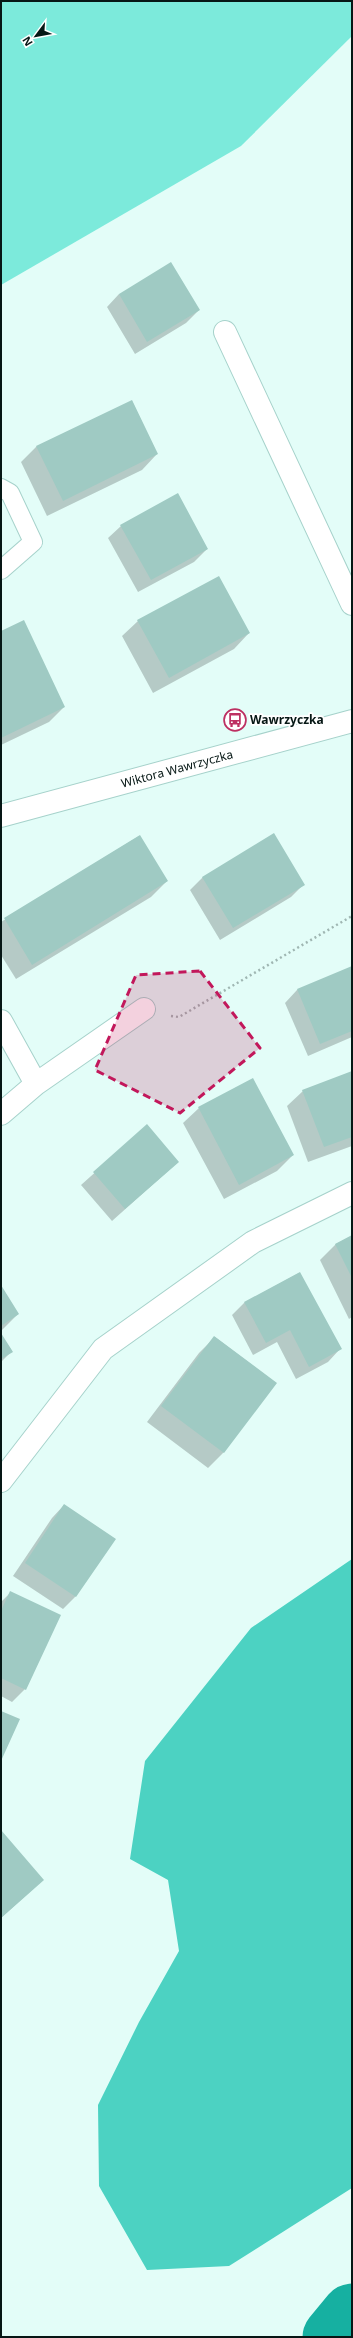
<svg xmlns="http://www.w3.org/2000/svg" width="353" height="2338" viewBox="0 0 353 2338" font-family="'Noto Sans',sans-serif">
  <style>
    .green { fill: #7ceadb }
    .forest { fill: #4cd2c2 }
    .shadow { fill: #0003 }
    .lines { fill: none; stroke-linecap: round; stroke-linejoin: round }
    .river { stroke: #16b0a1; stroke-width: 61 }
    .building { fill: #9fcac3 }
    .service-casing { stroke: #a6d2cb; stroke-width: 20 }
    .minor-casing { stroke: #a6d2cb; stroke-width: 24 }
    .path { stroke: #9fb6b2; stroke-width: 2.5; stroke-dasharray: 2 3; stroke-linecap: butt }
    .service { stroke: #fff; stroke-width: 18 }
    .minor { stroke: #fff; stroke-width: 22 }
    .marked { fill: #c2185b; fill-opacity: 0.2; stroke: #c2185b; stroke-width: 3; stroke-dasharray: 8 5; stroke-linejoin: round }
    .labels { text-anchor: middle; stroke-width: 3.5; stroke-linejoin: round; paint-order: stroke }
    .poi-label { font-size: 12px; font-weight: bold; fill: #061715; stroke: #fff; text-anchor: start }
    .street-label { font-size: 12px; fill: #061715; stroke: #fff }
  </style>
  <rect width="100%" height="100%" fill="#e3fdf8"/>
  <path class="green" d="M1 1H352V36L241 146 1 285Z"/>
  <path class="forest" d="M352 1559V2188L229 2266 147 2270 99 2186 98 2105 139 2022 179 1951 168 1880 130 1859 145 1761 251 1628Z"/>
  <path class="shadow" d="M119 294 199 310 186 323 135 354 107 307Z
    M132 401 157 454 142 470 47 516 21 462 36 447Z
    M121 526 207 549 194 562 138 592 108 538Z
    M138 621 249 633 234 649 153 693 122 636Z
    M1 632 64 707 49 722 1 745Z
    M139 836 167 881 151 897 16 979 1 955V922Z
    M203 877 304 884 291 897 220 940 190 890Z
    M352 967V1037L308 1056 285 1003 297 990Z
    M352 1072V1146L308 1162 287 1106 303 1091Z
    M199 1108 293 1155 277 1171 224 1199 183 1123Z
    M147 1126 178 1162 112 1221 81 1185Z
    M352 1236V1317L349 1319 320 1260 336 1244Z
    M299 1273 340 1349 328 1362 296 1379 277 1342 253 1355 232 1315 244 1303Z
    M1 1286 18 1314 1 1331Z
    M1 1335 12 1351 1 1362Z
    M215 1337 276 1383 223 1453 208 1468 147 1422 199 1353Z
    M64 1505 115 1539 75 1597 63 1609 13 1576 52 1518Z
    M11 1592 25 1689 12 1702 1 1696V1602Z
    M1 1832 43 1880 1 1918Z"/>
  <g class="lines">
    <path class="river" d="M333 2337 352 2314"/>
  </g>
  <path class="building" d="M171 262 200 310 147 342 119 294Z
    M132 400 158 454 63 501 36 446Z
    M178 493 208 549 151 580 120 525Z
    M219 576 250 633 169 678 137 620Z
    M24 620 65 707 1 738V631Z
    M274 833 305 885 233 928 202 877Z
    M140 835 168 881 32 965 4 918Z
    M352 966V1031L320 1044 297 989Z
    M352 1071V1137L324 1147 302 1090Z
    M253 1078 294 1155 239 1185 198 1107Z
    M147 1124 179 1162 125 1209 93 1172Z
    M352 1235V1278L335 1244Z
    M300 1272 342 1349 309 1367 290 1330 266 1343 244 1302Z
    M1 1285 19 1314 1 1326Z
    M1 1333 13 1352 1 1359Z
    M214 1336 277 1383 224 1453 161 1406Z
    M64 1504 116 1539 76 1597 25 1563Z
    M10 1591 61 1615 26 1690 1 1678V1611Z
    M1 1711 20 1719 1 1761Z
    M1 1830 44 1880 1 1918Z"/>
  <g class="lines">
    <g class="service-casing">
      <path id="service" d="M1 488 10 493 33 542 1 570"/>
    </g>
    <g class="minor-casing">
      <path id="minor" d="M225 332 352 604
        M1 816 352 721
        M1 1021 36 1084
        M1 1114 36 1084 144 1009
        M1 1481 103 1349 253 1242 352 1193"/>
    </g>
    <path class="path" d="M171 1016 179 1017 352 916"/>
    <use href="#service" class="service"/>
    <use href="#minor" class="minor"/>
  </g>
  <path class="marked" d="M200 971 260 1048 180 1113 95 1070 136 975Z"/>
  <defs>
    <g id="bus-ring" transform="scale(1.15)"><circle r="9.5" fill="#fff" stroke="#bd3062" stroke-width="1.5"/><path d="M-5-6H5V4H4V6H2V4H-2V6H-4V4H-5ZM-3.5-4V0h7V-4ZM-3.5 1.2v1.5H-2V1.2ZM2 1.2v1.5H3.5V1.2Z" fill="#bd3062"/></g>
  </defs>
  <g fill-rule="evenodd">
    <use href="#bus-ring" x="235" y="720"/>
  </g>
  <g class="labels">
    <g class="poi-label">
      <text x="250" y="724">Wawrzyczka</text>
    </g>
    <g class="street-label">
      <text transform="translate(177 769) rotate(-15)" y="4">Wiktora Wawrzyczka</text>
    </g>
  </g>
  <rect width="353" height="2338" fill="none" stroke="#061715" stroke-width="4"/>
  <g transform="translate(36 36) rotate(238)" stroke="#ffffff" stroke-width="3" paint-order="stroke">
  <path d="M0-3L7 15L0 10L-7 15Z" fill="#061715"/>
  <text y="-6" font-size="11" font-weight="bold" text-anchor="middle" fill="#061715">N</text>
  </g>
</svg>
